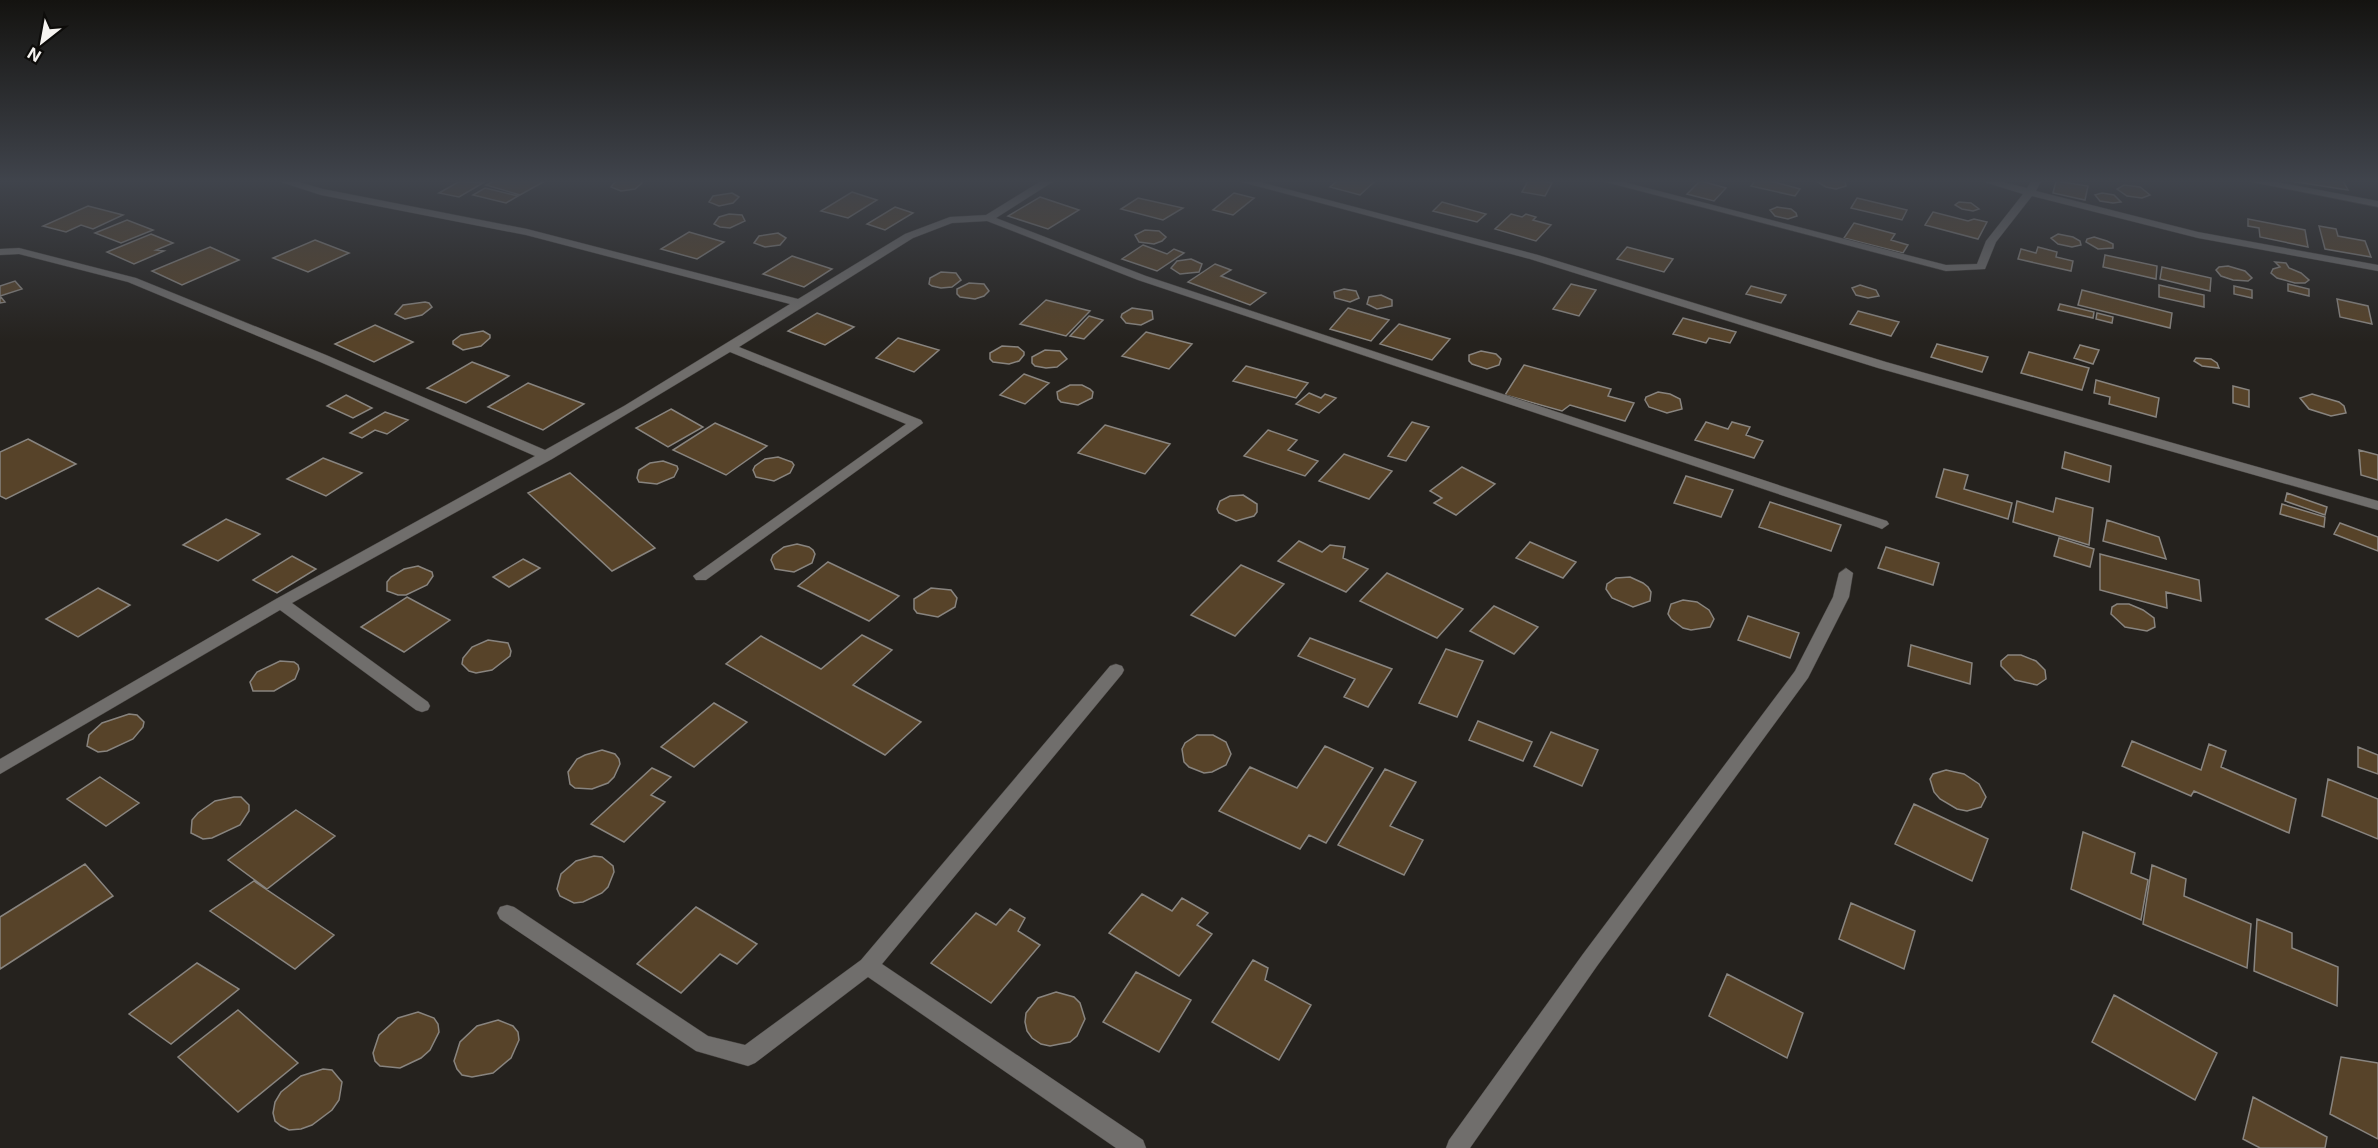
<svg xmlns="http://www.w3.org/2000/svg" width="2378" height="1148" viewBox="0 0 2378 1148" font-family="Inter,sans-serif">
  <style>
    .building { fill: #574329; stroke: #88847f; stroke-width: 1.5 }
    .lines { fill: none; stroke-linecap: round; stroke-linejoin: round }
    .street-casing { stroke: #423f3c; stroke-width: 1 }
    .street { fill: #706e6c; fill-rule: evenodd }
  </style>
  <rect width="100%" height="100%" fill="#25221e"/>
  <path class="building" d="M460 181 483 183 459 197 439 193Z
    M494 181H545L520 195 486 185Z
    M616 181H641L642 183 635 189 621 191 611 187Z
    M1337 181H1375L1360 195 1330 187Z
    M1528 181H1544L1552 183 1545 196 1522 192Z
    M1700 181H1701L1726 188 1714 201 1687 194Z
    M1755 181H1771L1800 189 1795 196 1751 186Z
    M1845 181 1846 186 1836 189 1826 187 1816 181Z
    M2056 181 2088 186 2085 200 2053 193Z
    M2290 181H2343L2348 190Z
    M2124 185 2140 187 2150 195 2142 198 2127 196 2117 189Z
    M485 188 518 196 506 203 473 195Z
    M852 192 877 200 848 218 821 211Z
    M732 193 739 197 733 203 719 206 709 202 713 196Z
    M1234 193 1254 198 1233 215 1213 210Z
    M2102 193 2114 195 2121 202 2113 203 2100 201 2095 195Z
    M1040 197 1079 210 1048 229 1008 216Z
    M1138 198 1183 208 1163 220 1121 209Z
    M1857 198 1907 210 1902 220 1851 208Z
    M1442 202 1486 214 1477 222 1433 211Z
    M1959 202 1971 203 1979 209 1973 211 1962 209 1955 205Z
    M88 206 123 215 93 229 81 225 66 232 43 226Z
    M895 207 913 213 885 230 867 224Z
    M1777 207 1791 209 1796 213 1797 216 1788 219 1775 216 1770 210Z
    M1933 212 1968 221 1974 219 1987 222 1978 239 1925 225Z
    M729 214 742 215 745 221 730 228 720 227 714 224 719 217Z
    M1511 214 1522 217 1526 214 1536 217 1533 220 1551 225 1536 241 1495 229Z
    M2248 219 2305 230 2308 247 2260 237 2259 228 2248 226Z
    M127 220 153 230 121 243 95 233Z
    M1854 223 1895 234 1891 240 1908 245 1903 253 1844 238Z
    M2319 226 2336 229 2338 236 2365 241 2371 257 2325 249Z
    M1145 230 1159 231 1166 237 1162 241 1154 244 1139 242 1135 235Z
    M689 232 724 242 697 259 661 249Z
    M778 233 786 238 780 245 765 247 754 243 759 236Z
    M151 234 173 243 156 250 164 251 134 264 107 252Z
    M2058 234 2073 237 2080 241 2081 245 2072 247 2058 244 2051 238Z
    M2094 237 2107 241 2113 244V248L2098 249 2086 242 2087 239Z
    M315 240 349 253 308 272 273 258Z
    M1143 245 1167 254 1174 249 1184 253 1157 271 1122 259Z
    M210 247 239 260 182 285 152 271Z
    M1627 247 1673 259 1664 272 1617 259Z
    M2038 247 2057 252 2056 257 2073 261 2071 271 2018 259 2021 249 2036 253Z
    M2105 255 2157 266 2156 279 2103 267Z
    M792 256 832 269 804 287 763 274Z
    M1191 259 1202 264 1199 272 1180 274 1171 268 1177 261Z
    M2275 262 2286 263 2289 268 2301 273 2309 280 2305 283H2295L2277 278 2271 273 2273 269 2280 267Z
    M1215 264 1231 270 1221 276 1266 293 1250 305 1188 282Z
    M2228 266 2245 271 2252 278 2248 281 2233 280 2221 276 2216 270 2219 267Z
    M2162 267 2211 278 2210 291 2160 279Z
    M941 272 956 273 961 280 952 287 941 288 932 286 929 284 930 278Z
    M15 281 22 289 0 296 5 302 0 303V286Z
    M969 283 984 284 989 291 984 296 975 299 960 297 957 294V289Z
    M1571 284 1596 290 1579 316 1553 309Z
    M2288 284 2309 289V296L2288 291Z
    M1860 285 1876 290 1879 296 1868 298 1856 295 1852 288Z
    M2159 285 2204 295V307L2159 297Z
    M1751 286 1786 295 1781 303 1746 294Z
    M2234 286 2252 290V298L2234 294Z
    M1344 289 1356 291 1359 298 1350 302 1335 298 1334 292Z
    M2082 290 2172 313 2170 328 2078 305Z
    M1381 295 1392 300V306L1377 309 1367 304 1369 297Z
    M2337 299 2368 306 2372 324 2340 317Z
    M1046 300 1090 311 1066 336 1020 324Z
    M425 302 429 303 432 307 422 315 405 319 395 314 403 305Z
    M2060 304 2094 312 2093 318 2058 310Z
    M1132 308 1152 311 1153 319 1141 325 1126 323 1121 317 1122 314Z
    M1348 308 1389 320 1371 341 1330 329Z
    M1858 311 1899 322 1891 336 1850 324Z
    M817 313 854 327 825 345 788 331Z
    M2097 313 2113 317 2112 323 2096 319Z
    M1089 316 1103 320 1084 339 1070 336Z
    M1683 318 1736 332 1730 343 1709 338 1706 343 1673 334Z
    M1399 324 1450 339 1432 360 1380 344Z
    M375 325 413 342 374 362 335 344Z
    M483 331 490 335V338L481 346 463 350 453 344V341L461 335Z
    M1146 332 1192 344 1169 369 1122 356Z
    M898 338 939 350 914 372 876 358Z
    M1937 344 1988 357 1982 372 1931 357Z
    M2080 345 2099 350 2093 364 2074 358Z
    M1002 346 1018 347 1024 352V355L1019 361 1009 364 993 362 990 359V353Z
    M1045 350 1060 351 1067 359 1057 367 1046 368 1035 366 1032 363V357Z
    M1481 351 1496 354 1501 359 1499 365 1487 369 1472 364 1469 361V355Z
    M2029 352 2089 368 2082 390 2021 373Z
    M2196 358 2211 359 2217 363 2219 368 2202 366 2194 361Z
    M472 362 509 376 466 403 427 388Z
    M1524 365 1611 389 1608 396 1634 403 1625 421 1570 405 1562 411 1505 395Z
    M1246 366 1308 383 1296 398 1233 381Z
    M1024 374 1049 383 1025 404 1000 395Z
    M2096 380 2159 398 2156 417 2109 404 2110 397 2094 393Z
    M528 383 584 404 543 430 488 407Z
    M1070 385H1082L1090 389 1093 392 1092 398 1078 405 1061 402 1058 399 1057 392Z
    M2233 386 2249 390V407L2233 403Z
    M1658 392 1670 394 1680 399 1682 409 1667 413 1649 407 1645 400 1646 397Z
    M1309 393 1321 398 1325 394 1336 398 1319 413 1296 404Z
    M2312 394 2339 402 2344 406 2346 413 2331 416 2309 409 2300 398Z
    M346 395 372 408 353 418 327 406Z
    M671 409 703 427 668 447 636 428Z
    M385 412 408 420 387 434 375 430 362 438 350 433Z
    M1412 422 1429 427 1406 461 1388 456Z
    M1706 422 1728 429 1732 422 1750 427 1746 435 1763 441 1754 458 1695 440Z
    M715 423 767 446 726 475 673 450Z
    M1105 425 1170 444 1145 474 1078 453Z
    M1268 430 1297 440 1288 450 1318 461 1305 476 1244 456Z
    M28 439 76 464 6 499 0 496V452Z
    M2359 450 2378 455V480L2361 475Z
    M2065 452 2111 466 2109 482 2062 468Z
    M1344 454 1392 471 1369 499 1319 481Z
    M778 457 792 462 794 465 790 473 774 481 756 477 753 470 755 466 765 459Z
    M323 458 362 473 326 496 287 479Z
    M663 461 677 466 678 469 674 477 657 484 639 482 637 478 639 470 650 463Z
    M1462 467 1495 484 1456 515 1434 503 1442 498 1430 491Z
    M1944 469 1968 475 1964 489 2012 503 2008 519 1936 497Z
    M570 473 655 548 612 571 528 493Z
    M1686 476 1733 490 1721 517 1674 503Z
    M2287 493 2327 507 2325 515 2285 501Z
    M1243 495 1257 504V512L1254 516 1236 521 1219 513 1217 509 1220 501 1230 496Z
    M2056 498 2093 508 2089 545 2013 522 2017 501 2053 512Z
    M1770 502 1841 525 1831 551 1759 527Z
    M2282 504 2325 517 2324 527 2280 514Z
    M226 519 260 534 218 561 183 545Z
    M2107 520 2159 537 2166 559 2103 541Z
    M2340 523 2378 537V551L2334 534Z
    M2059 538 2094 549 2090 567 2054 556Z
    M1299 541 1322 552 1330 545 1345 547 1343 558 1368 569 1346 592 1278 561Z
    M1530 542 1576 562 1563 578 1516 558Z
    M797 544 809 547 813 550 815 554 812 563 794 572 775 569 771 560 773 555 784 547Z
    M1886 547 1939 563 1933 585 1878 568Z
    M2100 554 2199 580 2201 601 2166 592 2167 608 2100 590Z
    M292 556 316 569 277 593 253 580Z
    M523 559 540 568 509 587 493 577Z
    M828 562 899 596 869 621 798 586Z
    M1241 565 1284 584 1235 636 1191 615Z
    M418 566 432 572 433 576 427 585 406 595H398L387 591V582L391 577 404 569Z
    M1387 573 1463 609 1437 638 1360 601Z
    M1630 577 1643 583 1648 587 1651 592 1650 601 1633 607 1612 598 1606 589 1607 584 1616 578Z
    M98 588 130 605 78 637 46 619Z
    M931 588 951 590 957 598 955 607 938 617 917 613 914 609V599Z
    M407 597 450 620 404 652 361 627Z
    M1683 600 1697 602 1709 610 1714 619 1710 627 1691 630 1683 628 1671 619 1668 614 1671 604Z
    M2117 604H2129L2143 610 2154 618 2155 627 2147 631 2125 627 2111 614 2112 607Z
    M1494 606 1538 627 1514 654 1470 631Z
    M1748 616 1799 633 1790 658 1738 640Z
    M862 635 892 650 853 685 921 722 885 755 726 664 761 636 821 669Z
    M1310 638 1392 669 1368 707 1344 697 1355 679 1298 656Z
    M488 640 508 643 511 651 510 656 492 670 476 673 469 671 462 664 463 658 472 647Z
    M1911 645 1972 663 1970 684 1908 666Z
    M1446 649 1483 661 1457 717 1419 703Z
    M2008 655H2021L2036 661 2045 670 2046 679 2037 685 2015 680 2001 666V661Z
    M280 661 294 662 298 665 299 669 295 679 274 691H253L250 682 257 672Z
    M714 703 747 722 694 767 661 747Z
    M129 714 137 715 144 722 143 727 133 739 107 751 98 752 87 746 89 735 102 723Z
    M1478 721 1532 742 1523 761 1469 740Z
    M1551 732 1598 750 1582 786 1534 766Z
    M1197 735H1213L1226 742 1231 754 1226 765 1212 772 1204 773 1189 767 1184 762 1182 749 1185 743Z
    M2132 741 2201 770 2209 744 2226 751 2221 767 2296 799 2289 833 2194 791 2191 796 2122 766Z
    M1325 746 1373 768 1326 843 1309 835 1300 849 1219 811 1250 767 1297 788Z
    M2358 747 2378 755V774L2358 767Z
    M602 750 615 754 619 759 620 764 614 777 608 783 592 789 575 788 570 784 568 772 577 759 585 755Z
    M652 768 671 777 651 795 665 802 624 842 591 824Z
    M1385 769 1416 782 1390 826 1423 840 1404 875 1338 845Z
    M1946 770 1964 774 1979 784 1986 797 1981 807 1967 811 1957 809 1940 799 1934 792 1930 779 1933 774Z
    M100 777 139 803 106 826 67 799Z
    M2328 779 2378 799V839L2322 816Z
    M234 797H241L249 805V811L240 825 212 838 203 839 191 833 192 820 198 813 215 801Z
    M1914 804 1988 839 1972 881 1895 844Z
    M296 810 335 836 267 889 228 860Z
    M2083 832 2135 853 2131 873 2148 880 2141 920 2071 889Z
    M594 856 602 857 613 866 614 872 608 887 602 893 583 902 574 903 560 896 557 889 561 874 576 861Z
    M85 864 113 896 0 969V917Z
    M2152 865 2186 879 2184 896 2251 924 2247 968 2143 924Z
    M254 881 334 935 295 969 210 911Z
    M1142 894 1172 911 1182 898 1208 913 1197 925 1212 934 1179 976 1109 933Z
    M1851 903 1915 931 1904 969 1839 939Z
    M696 907 757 944 737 964 720 954 681 993 637 964Z
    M1010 909 1025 918 1018 931 1040 945 991 1003 931 963 976 913 996 925Z
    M2257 919 2292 933V948L2338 967 2337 1006 2254 971Z
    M1253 960 1268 968 1265 980 1311 1005 1279 1060 1212 1022Z
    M197 963 239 989 171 1044 129 1014Z
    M1136 972 1191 1000 1159 1052 1103 1022Z
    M1727 974 1803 1013 1787 1058 1709 1016Z
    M1056 992 1074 997 1080 1003 1085 1019 1077 1036 1070 1042 1050 1046 1041 1044 1032 1038 1027 1031 1025 1022 1026 1013 1038 998Z
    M2114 995 2217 1053 2195 1100 2092 1042Z
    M238 1010 298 1063 238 1112 178 1057Z
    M418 1012 434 1018 438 1024 439 1032 430 1050 421 1058 400 1068 380 1066 375 1061 373 1053 379 1035 398 1018Z
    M498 1020 513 1026 518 1032 519 1040 511 1058 493 1073 472 1077 462 1075 457 1069 454 1061 460 1042 477 1026Z
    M2341 1057 2378 1063V1139L2330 1114Z
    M323 1069 332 1070 342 1082 339 1100 332 1110 312 1125 301 1129 289 1130 281 1126 275 1121 273 1113 275 1102 281 1092 301 1076Z
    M2253 1097 2327 1137 2325 1148H2260L2243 1139Z"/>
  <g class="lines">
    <g class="street-casing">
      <path id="street" d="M278 181H295L323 189 527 229 798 299 905 234 950 217 986 215 1041 181H1054L996 218 1146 276 1887 521 1889 524 1882 529 1877 527 1138 280 987 221 952 223 913 238 739 347 921 420 923 423 706 580H696L693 576 906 424 730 352 552 459 292 603 428 702 430 706 428 710 422 712 416 710 280 610 0 774V759L276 599 535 456 318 361 128 282 19 254 0 255V249L19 248 136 278 326 355 545 450 624 406 790 304 526 235 321 195Z
        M1238 181H1256L1538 255 1886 362 2378 501V510L1878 368 1530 259Z
        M1602 181H1620L1946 265 1977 264 1986 241 2023 194 1981 181H1999L2027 188 2031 181H2041L2036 191 2198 232 2378 265V271L2198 238 2032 196 1996 242 1985 269 1946 271Z
        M2247 181H2271L2378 201V207Z
        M1846 568 1853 573 1849 597 1808 678 1597 966 1470 1148H1446L1449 1140 1583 954 1795 671 1833 597 1839 573Z
        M1116 664 1122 666 1124 670 1122 674 882 964 1143 1140 1146 1148H1116L868 977 755 1063 748 1066 696 1051 500 919 497 913 500 907 507 905 514 907 708 1036 745 1045 861 960 1110 666Z"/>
    </g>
    <use href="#street" class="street"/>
  </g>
  <linearGradient id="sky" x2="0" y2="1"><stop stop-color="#141310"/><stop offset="0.53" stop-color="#40444c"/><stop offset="1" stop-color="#40444c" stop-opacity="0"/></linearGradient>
  <rect width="2378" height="342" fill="url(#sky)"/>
  <g transform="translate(42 42) rotate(211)" stroke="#0d0c0a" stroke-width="4.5" paint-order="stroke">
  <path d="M0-4.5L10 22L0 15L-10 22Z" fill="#f6f4f1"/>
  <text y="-9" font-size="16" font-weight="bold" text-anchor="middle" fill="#f6f4f1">N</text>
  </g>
</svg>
